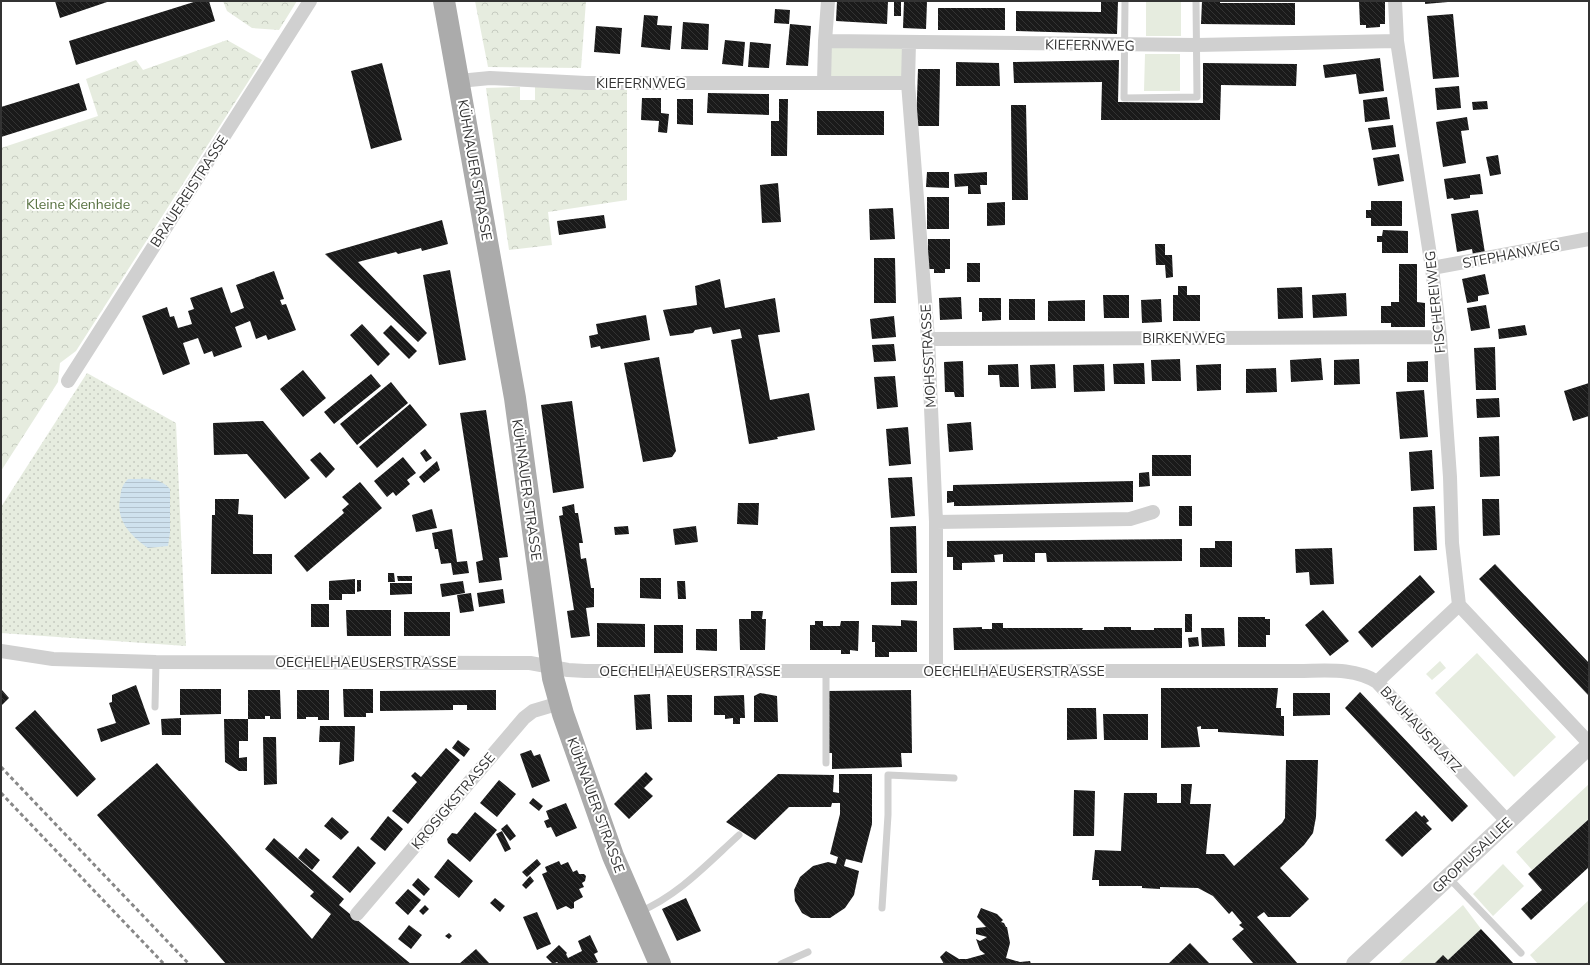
<svg xmlns="http://www.w3.org/2000/svg" width="1590" height="965" viewBox="0 0 1590 965" font-family="'Nunito Sans',sans-serif">
  <style>
    .grass { fill: #e6ecdf }
    .forest { fill: url(#forest-crowns) }
    .park { fill: url(#park-dots) }
    .water { fill: url(#water-rules) }
    .building { fill: url(#building-back-hatch) }
    .lines { fill: none; stroke-linecap: round; stroke-linejoin: round }
    .service { stroke: #d0d0d0; stroke-width: 7 }
    .minor { stroke: #d0d0d0; stroke-width: 14 }
    .tertiary { stroke: #d0d0d0; stroke-width: 18 }
    .primary { stroke: #ababab; stroke-width: 22 }
    .rail { stroke: #888; stroke-width: 3; stroke-dasharray: 4 3; stroke-linecap: butt }
    .labels { text-anchor: middle; stroke-width: 4; stroke-linejoin: round; paint-order: stroke }
    .street-label { font-size: 14px; fill: #333; stroke: #fff }
    .park-label { font-size: 14px; fill: #56703f; stroke: #fff }
  </style>
  <defs>
    <pattern id="forest-crowns" width="20" height="18" patternUnits="userSpaceOnUse"><rect width="20" height="18" fill="#e6ecdf"/><path d="M2 6a3 3 0 1 1 6 0M12 15a3 3 0 1 1 6 0" fill="none" stroke="#c6cbc0"/></pattern>
    <pattern id="park-dots" width="8" height="8" patternUnits="userSpaceOnUse"><rect width="8" height="8" fill="#e6ecdf"/><path d="M2 2h.1M6 6h.1" fill="none" stroke="#c6cbc0" stroke-width="1.8" stroke-linecap="round"/></pattern>
    <pattern id="water-rules" width="6" height="5" patternUnits="userSpaceOnUse"><rect width="6" height="5" fill="#cfe2ee"/><path d="M0 2.5h6" fill="none" stroke="#b2c2cd"/></pattern>
    <pattern id="building-back-hatch" width="6" height="6" patternUnits="userSpaceOnUse"><rect width="6" height="6" fill="#1a1a1a"/><path d="M-1 5l2 2M0 0l6 6M5-1l2 2" fill="none" stroke="#333"/></pattern>
  </defs>
  <rect width="100%" height="100%" fill="#fff"/>
  <path class="grass" d="M1146 1H1181V36H1146Z
    M830 45 902 47V78L830 77Z
    M1145 54H1180V91H1144Z
    M1477 653 1556 737 1514 777 1435 693Z
    M1440 661 1446 668 1432 680 1426 674Z
    M1589 784V819L1532 870 1516 852Z
    M1503 864 1524 886 1493 916 1473 894Z
    M1589 900V964H1538L1530 955Z
    M1463 905 1481 929 1448 960 1434 964H1398Z"/>
  <path class="forest" d="M223 1H297L279 30 252 28 227 11Z
    M475 1H586L581 68 488 67Z
    M227 40 262 60 76 351 60 363 58 382 1 471V148L98 116 86 79 136 60 143 70Z
    M520 87V100H535V87H627V200L548 212 552 245 509 250 486 88Z"/>
  <path class="park" d="M87 373 176 423 186 646 1 633V507Z"/>
  <path class="water" d="M128 479C144 479 159 476 170 489V533L168 546 148 548C131 536 116 521 120 499 121 490 122 485 128 479Z"/>
  <path class="building" d="M55 1H110L60 18Z
    M197 1H209L215 21 76 65 69 41Z
    M837 1H888L887 24 836 21Z
    M894 1H901V16H894Z
    M904 1 927 2 926 29 903 28Z
    M1101 1H1118L1117 34 1016 31V11L1101 12Z
    M1202 1H1220V3H1295V25L1201 24Z
    M1359 1H1385V24H1380V27L1366 28V25H1360Z
    M1425 1H1448V2L1425 4Z
    M938 8H1005V30H938Z
    M775 9 790 10 789 24 774 23Z
    M1453 14 1459 77 1433 79 1427 16Z
    M644 15 658 16 657 25 672 26 670 50 641 47Z
    M683 22 709 24 708 50 681 49Z
    M790 24 811 26 808 66 786 65Z
    M596 26 622 28 620 54 594 52Z
    M725 40 745 42 743 66 722 64Z
    M750 42 771 44 769 68 748 67Z
    M1380 58 1384 91 1359 94 1356 74 1325 78 1323 65Z
    M1119 60 1118 102 1203 103V63L1297 64 1296 86 1221 85 1220 120H1101L1102 82 1014 83 1013 62Z
    M956 62 999 63 1000 86H956Z
    M382 63 402 140 371 149 351 71Z
    M918 69H940L939 126H916Z
    M79 83 87 110 1 137V107Z
    M1459 86 1461 108 1437 110 1435 88Z
    M708 93 769 94V115L707 113Z
    M1387 97 1390 119 1365 122 1363 100Z
    M642 98H661V113L669 114 667 133 658 132 659 121 641 120Z
    M677 99H693V125L677 124Z
    M779 99H788L787 156H771V121H779Z
    M1487 101 1488 109 1473 110 1472 102Z
    M1011 105H1026L1028 200H1012Z
    M817 111H884V135H817Z
    M1467 117 1469 130 1461 131 1466 163 1443 167 1436 122Z
    M1393 125 1396 147 1372 150 1368 128Z
    M1399 154 1404 181 1378 186 1373 158Z
    M1498 155 1501 174 1490 176 1486 157Z
    M927 172H949V188L926 187Z
    M987 172V185H980L981 194H968V186L955 187 954 174Z
    M1480 174 1483 194 1470 195V198L1454 200 1453 198 1447 199 1444 179Z
    M778 183 781 222 762 223 760 185Z
    M927 197H949V229H927Z
    M1371 201H1402V226H1371V218H1366V210H1371Z
    M1005 202V225L987 226V203Z
    M893 208 895 239 870 240 869 209Z
    M1478 210 1485 253 1473 255 1472 249 1457 252 1451 214Z
    M604 215 606 228 559 235 557 221Z
    M442 220 448 244 422 251 421 248 398 254 396 252 358 262 427 333 418 342 325 254Z
    M1383 230 1408 231V253H1382V242H1377V236H1382Z
    M928 239H950V269H945V273H934V269H928Z
    M1155 244H1165V255H1172L1173 277 1166 278 1165 265H1156Z
    M874 258H895L896 303H874Z
    M967 263H980V282H967Z
    M1399 264H1417V302L1425 303V327H1391V323H1381V306H1391V302H1399Z
    M450 270 466 360 439 365 423 275Z
    M274 271 284 299 280 300 282 305 286 304 296 330 268 340 266 335 256 339 250 321 235 327 242 347 214 357 212 351 204 354 198 338 183 343 190 364 163 375 142 316 167 307 170 317 174 316 178 328 192 324 188 311 194 309 190 298 222 287 231 313 244 308 236 285Z
    M1485 274 1489 294 1478 296V301L1467 303 1462 279Z
    M720 279 725 308 775 298 780 332 758 335 770 400 809 393 815 430 777 437 778 439 749 444 731 340 742 338 740 329 713 334 711 327 695 330 693 333 670 336 663 310 697 305 695 286Z
    M1178 286H1187V295H1200V321H1173V295H1178Z
    M1302 287 1303 318 1278 319 1277 288Z
    M1346 293 1347 316 1313 318 1312 295Z
    M1103 295H1129V318H1104Z
    M961 297 962 319 940 320 939 298Z
    M979 298H1001V320L982 321V312H979Z
    M1009 299H1035V320H1009Z
    M1161 299 1162 322 1142 323 1141 300Z
    M1085 300V321H1048V301Z
    M1486 305 1490 328 1471 331 1467 308Z
    M646 315 650 340 601 349 600 346 591 348 589 336 598 334 596 324Z
    M894 316 896 337 872 339 870 319Z
    M362 324 390 354 378 366 350 335Z
    M391 325 417 351 409 359 383 333Z
    M1525 325 1527 335 1499 339 1498 329Z
    M894 344 896 361 874 362 872 345Z
    M1495 347 1496 390H1476L1474 348Z
    M659 357 676 451 672 457 643 462 624 363Z
    M1321 358 1323 380 1291 382 1290 360Z
    M1180 359 1181 381H1152L1151 360Z
    M1359 359 1360 384 1334 385V360Z
    M963 361 964 397H955L954 392H945L944 362Z
    M1428 361V382H1407V362Z
    M1144 363 1145 384H1114L1113 364Z
    M1018 364 1019 387H1000L999 375H988V365Z
    M1055 364 1056 388 1031 389 1030 365Z
    M1104 364 1105 391 1074 392 1073 365Z
    M1221 364V390L1197 391 1196 365Z
    M1276 368 1277 392 1246 393V369Z
    M303 370 326 398 303 417 280 389Z
    M371 374 381 386 334 424 324 412Z
    M895 376 898 407 877 409 874 377Z
    M391 382 408 403 357 445 340 424Z
    M1589 383V416L1573 421 1564 391Z
    M1424 390 1428 437 1400 439 1396 392Z
    M1499 398 1500 417 1477 418 1476 399Z
    M572 401 584 488 553 493 541 405Z
    M410 404 427 425 377 468 359 447Z
    M486 410 508 557 499 558 502 580 479 583 476 562 483 560 460 413Z
    M263 421 310 478 285 499 247 454 214 455 213 423Z
    M971 422 973 450 949 452 947 424Z
    M908 427 911 464 889 466 886 429Z
    M1499 436 1500 476 1480 477 1479 437Z
    M425 449 432 458 426 462 420 453Z
    M1432 450 1434 489 1411 491 1409 452Z
    M320 452 335 469 326 478 310 460Z
    M1152 455H1191V476H1152Z
    M403 457 416 473 407 480 410 484 396 496 393 492 387 497 374 481Z
    M437 461 440 470 424 483 419 477Z
    M1149 472 1150 486 1139 487V473Z
    M912 477 915 516 891 518 888 478Z
    M1133 481V502L967 506H954V502L947 503V491H953V485Z
    M360 482 382 508 307 572 294 556 344 513 342 510 349 504 342 497Z
    M215 499H239L238 514 253 515V554H272V574H211L212 515H215Z
    M1482 499H1499L1500 535 1483 536Z
    M738 503H759L758 525 737 524Z
    M574 504 575 513H578L583 543H579L581 559 586 558 591 588H594V607L586 608 590 636 571 638 567 611 574 610 559 516 563 515 562 507Z
    M1179 506H1192V526H1179Z
    M1435 506 1437 550 1414 551 1413 507Z
    M432 509 437 528 416 532 412 515Z
    M628 526 629 534 615 535 614 527Z
    M696 526 698 542 675 545 673 529Z
    M916 526 917 573H891L890 527Z
    M452 529 457 562 467 561 469 573 453 575 451 563 441 564 438 549H435L432 533Z
    M1182 539V561L1047 562 1046 553H1035V562H1003V554L994 555 995 562 962 563V570H953V557H947V541Z
    M1215 541H1232V567H1200V548H1215Z
    M1332 548 1334 584 1310 585 1309 572 1296 573 1295 549Z
    M1495 564 1589 663V696L1479 579Z
    M388 573H394L395 582H388Z
    M1420 575 1435 592 1372 648 1358 632Z
    M397 576H412V581H398Z
    M640 578H661V599L640 598Z
    M355 579V594H342V600H329V581Z
    M357 580H361V591L357 592Z
    M463 581 465 593 442 597 440 584Z
    M677 581H685L686 599H678Z
    M917 581V605H891V582Z
    M390 583H412V594L390 595Z
    M503 589 505 603 479 607 477 593Z
    M471 593 474 611 460 613 457 595Z
    M311 604H329V627H311Z
    M346 610H391V636H347Z
    M1323 610 1349 641 1330 656 1305 625Z
    M751 611H763L762 619H766L765 650H740L739 619H751Z
    M404 612H450V636H404Z
    M1185 614H1192V632H1185Z
    M1238 617H1265V619H1270V635H1266V647H1238Z
    M901 620 917 621V652H889V657H875V642H872V625L901 626Z
    M815 621H823V626H840L841 621H859L858 651 850 650V654H841V650H810V625H815Z
    M597 623 645 624V647H597Z
    M992 623H1003V628H1083L1082 630H1104V627H1131V630H1154V628H1182V648L954 650 953 628 982 627V629H992Z
    M654 625H683V653H654Z
    M1201 628H1224L1225 646 1202 647Z
    M696 629H717V651L696 650Z
    M1198 637 1199 646 1189 647 1188 638Z
    M136 685 150 724 101 742 97 729 116 723 109 703 112 702V695Z
    M1161 688H1278L1276 708H1281V716H1284V736L1218 732V729H1201V726L1197 727 1200 747 1161 748Z
    M180 689H221V714L180 715Z
    M343 689H373V713H366V717H344Z
    M2 690 9 698 1 706V691Z
    M248 690H280L281 719H270V716H265V719H248Z
    M297 690H329V720H318V717H306V719H297Z
    M496 690V710H467V705H453V710L380 711V691Z
    M911 690 912 753H901L902 767 832 769V753H829L827 691Z
    M1360 692 1468 806 1452 822 1345 708Z
    M760 693 777 696 778 722H754V696Z
    M1293 693H1330V715L1293 716Z
    M650 694 652 729 636 730 634 695Z
    M667 695H692V722H668Z
    M744 695 745 718H740V724H733V718L725 719V715H714V696Z
    M1067 708H1096L1097 739 1067 740Z
    M35 710 96 779 77 797 15 728Z
    M1103 714H1148V740H1104Z
    M181 718V735H162L161 719Z
    M224 719H248V741H239V758L247 757V771H239L225 762Z
    M320 726H355L354 761 339 765 340 742H319Z
    M263 737H276L277 784 264 785Z
    M458 740 470 749 464 757 452 748Z
    M446 748 460 760 408 824 392 811 417 782 411 776 415 772 421 777Z
    M531 750 534 756 540 754 550 781 532 788 520 754Z
    M1286 760H1318L1316 817 1313 833 1304 845 1280 868 1309 899 1290 917H1268L1264 912 1257 917 1298 964H1254L1232 939 1244 929 1239 925 1242 923 1232 911 1229 914 1213 896 1198 888 1160 887V889L1142 888V886H1099V880H1092L1095 850 1121 851 1124 793H1157V803H1181V784H1192L1190 804H1211L1206 854H1224L1234 866 1282 823 1285 818Z
    M157 763 312 939 331 914 310 896 314 892 265 849 274 838 344 899 339 905 411 964H226L97 815Z
    M646 772 653 779 644 788 653 796 629 819 614 804Z
    M778 774 834 775 833 792 839 793V774H872V824L862 863 846 859 844 866 859 871 854 895 845 908 830 918H811L802 913 795 901 794 890 800 877 813 866 828 862 836 864 838 857 830 854 840 814V803H832L831 807H789L755 840 726 822Z
    M499 780 516 794 497 817 480 803Z
    M1074 790 1095 791 1094 836H1073Z
    M533 798 543 806 539 811 529 803Z
    M566 803 577 828 556 837 551 827 547 828 544 821 549 819 546 811Z
    M1416 811 1422 817 1424 815 1429 821 1426 823 1432 829 1402 857 1385 840Z
    M475 812 497 830 470 862 448 843 447 839 452 833 457 834Z
    M388 816 403 829 385 851 370 839Z
    M332 817 349 832 341 840 324 826Z
    M1589 819V867L1531 920 1521 909 1542 890 1528 874Z
    M507 824 516 836 510 841 501 829Z
    M502 831 511 849 505 852 496 834Z
    M358 846 376 863 350 893 332 877Z
    M306 848 320 860 312 870 298 858Z
    M448 859 473 881 459 898 434 877Z
    M537 859 541 864 527 877 522 872Z
    M559 861 561 865 568 862 573 872 577 870 579 874H584L586 876 585 881 582 883 584 887 579 889 583 897 574 902V908L571 909 566 906 557 910 542 874 547 872 545 867Z
    M530 876 534 881 526 889 522 885Z
    M418 878 430 889 424 896 412 885Z
    M408 889 421 900 408 915 395 903Z
    M495 898 505 906 500 912 490 903Z
    M686 898 701 931 677 941 662 909Z
    M425 905 429 909 423 915 419 911Z
    M981 908 997 914 1003 920 1001 922 1004 923 1006 927H1007L1010 943 1006 958 1020 962 1030 961 1031 964H944L940 957 946 951 959 959H967L985 954 980 950 976 939 980 941 987 937 976 934V928L986 927 977 917Z
    M537 912 551 944 537 950 523 917Z
    M409 925 422 935 411 949 398 939Z
    M1481 929 1514 964H1434L1443 955 1448 960Z
    M449 933 452 936 449 939 445 936Z
    M590 935 598 952 594 954 598 962 593 964H559L557 962 553 964 546 957 559 945 567 953 566 954 568 958 582 951 578 941Z
    M1190 943 1210 964H1168Z
    M476 949 490 964H459Z"/>
  <g class="lines">
    <path class="service" d="M1125 1 1124 98 1197 97 1196 1
      M826 671V763
      M155 707 156 662
      M1448 877 1521 953
      M882 908 888 815V775L954 778
      M639 912C679 895 708 863 739 835
      M781 964 808 952"/>
    <path class="minor" d="M1395 1 1397 41 1432 268 1440 337 1450 477 1452 543 1459 605
      M825 41 828 1
      M909 42 908 83 928 339 936 522V670
      M459 81 490 78 586 83H824L825 41 1196 45 1397 41
      M824 83H908
      M1432 268 1589 239
      M928 339 1440 337
      M68 381 310 1
      M936 522 1130 519 1153 512
      M1459 605 1377 682 1508 822
      M1459 605 1589 743
      M1 651 53 659 156 662 530 663 568 670 585 671H1298C1324 671 1354 667 1377 682
      M357 914 524 718 533 711 560 703"/>
    <path class="tertiary" d="M1355 964 1589 746"/>
    <path class="primary" d="M444 1 515 398 553 678 563 714 613 856 660 964"/>
    <path class="rail" d="M1 767 189 964
      M1 793 164 964"/>
  </g>
  <g class="labels">
    <g class="street-label">
      <text transform="translate(1090 45) rotate(1)" y="5">KIEFERNWEG</text>
      <text x="641" y="88">KIEFERNWEG</text>
      <text transform="translate(475 170) rotate(80)" y="5">KÜHNAUER STRASSE</text>
      <text transform="translate(189 191) rotate(-57)" y="5">BRAUEREISTRASSE</text>
      <text transform="translate(1511 254) rotate(-11)" y="5">STEPHANWEG</text>
      <text transform="translate(1435 302) rotate(-96)" y="5">FISCHEREIWEG</text>
      <text x="1184" y="343">BIRKENWEG</text>
      <text transform="translate(928 356) rotate(-93)" y="5">MOHSSTRASSE</text>
      <text transform="translate(527 490) rotate(82)" y="5">KÜHNAUER STRASSE</text>
      <text x="366" y="667">OECHELHAEUSERSTRASSE</text>
      <text x="690" y="676">OECHELHAEUSERSTRASSE</text>
      <text x="1014" y="676">OECHELHAEUSERSTRASSE</text>
      <text transform="translate(1421 729) rotate(47)" y="5">BAUHAUSPLATZ</text>
      <text transform="translate(453 801) rotate(-50)" y="5">KROSIGKSTRASSE</text>
      <text transform="translate(596 805) rotate(70)" y="5">KÜHNAUER STRASSE</text>
      <text transform="translate(1472 855) rotate(-43)" y="5">GROPIUSALLEE</text>
    </g>
    <g class="park-label">
      <text x="78" y="209">Kleine Kienheide</text>
    </g>
  </g>
  <rect width="1590" height="965" fill="none" stroke="#333333" stroke-width="4"/>
</svg>
